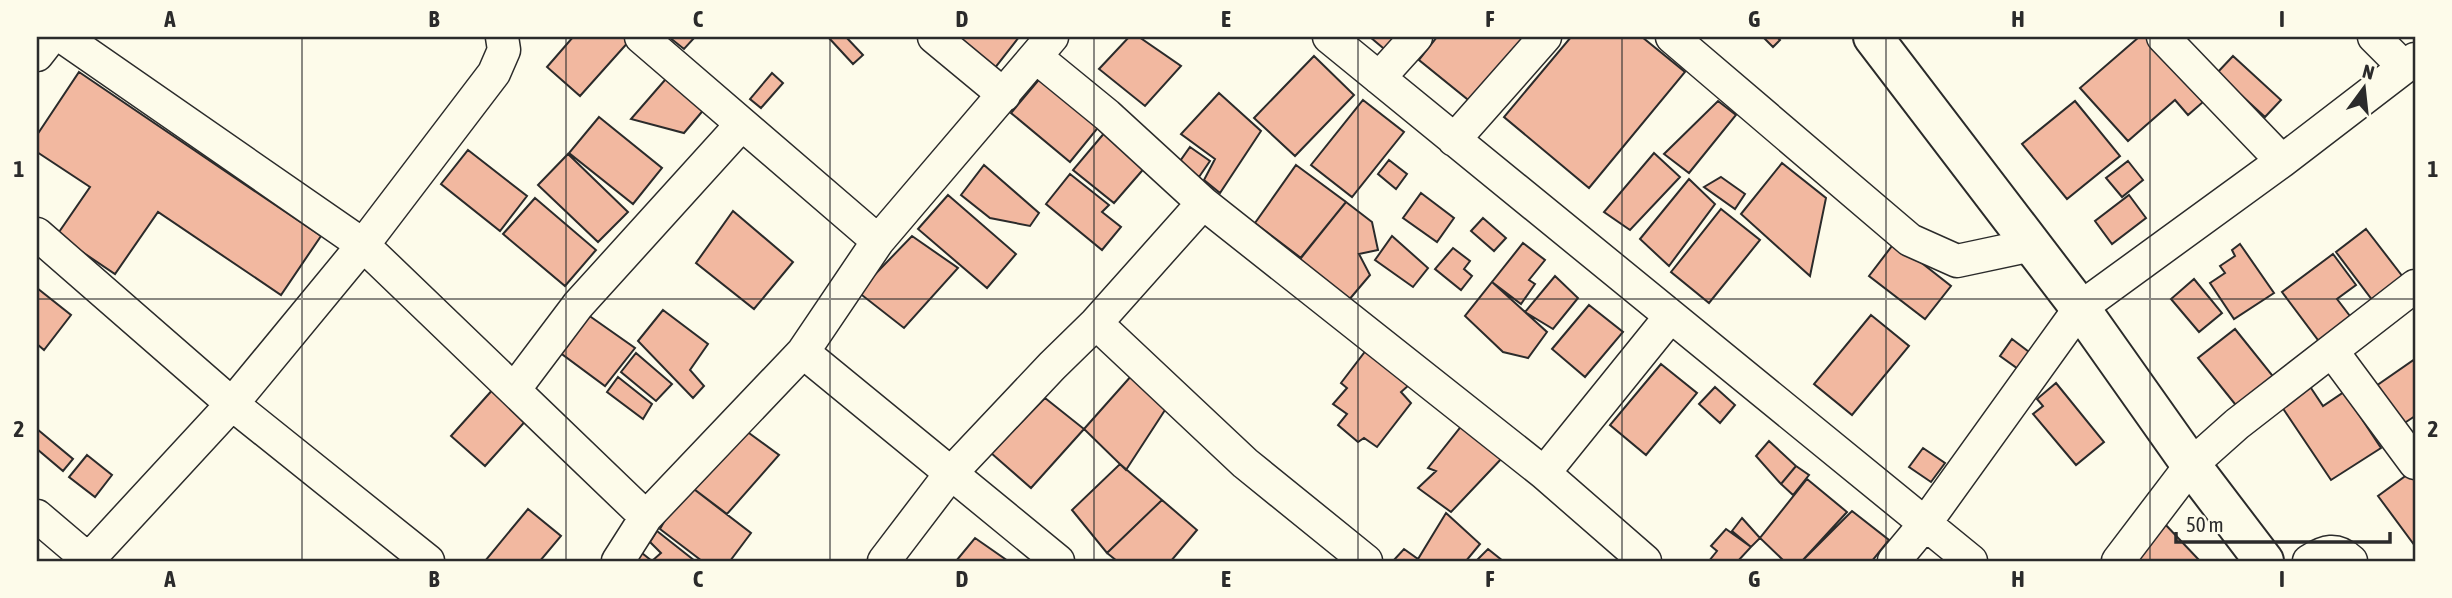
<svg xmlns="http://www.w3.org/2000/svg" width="2452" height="598" viewBox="0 0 2452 598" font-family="'Asap Condensed',sans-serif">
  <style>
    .building { fill: #f2b8a0; stroke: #2b2b2b; stroke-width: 2 }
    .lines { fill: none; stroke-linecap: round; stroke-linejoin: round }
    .minor-casing { stroke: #2b2b2b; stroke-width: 35 }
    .major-casing { stroke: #2b2b2b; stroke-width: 42 }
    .minor { stroke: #fdfbea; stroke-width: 32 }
    .major { stroke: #fdfbea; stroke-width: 38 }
    .grid { fill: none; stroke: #2b2b2b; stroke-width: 2; stroke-opacity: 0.55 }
    .neatline { fill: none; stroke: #2b2b2b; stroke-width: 2.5 }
    .grid-label { font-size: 23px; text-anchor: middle; font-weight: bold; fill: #2b2b2b }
  </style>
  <rect width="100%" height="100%" fill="#fdfbea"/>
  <path class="building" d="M573 37H629L631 39 580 96 547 67Z
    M669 37H695L684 49Z
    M846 37 863 55 853 64 829 38Z
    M950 37H1019L994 69Z
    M1129 37H1139L1181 66 1145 106 1099 69Z
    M1370 37H1400L1389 53Z
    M1437 37H1534L1477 107 1419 60Z
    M1571 37H1642L1685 72 1589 188 1504 117Z
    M1763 37H1777L1780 40 1773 47Z
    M2139 37H2146L2203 102 2188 115 2175 100 2128 141 2080 88Z
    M1314 56 1354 95 1295 156 1254 118Z
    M2233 56 2281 100 2265 117 2217 73Z
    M79 72 321 236 281 295 158 212 115 274 57 235 90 187 37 152V135Z
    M671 73 706 107 684 133 631 119Z
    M772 73 783 83 761 108 750 99Z
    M1042 76 1101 124 1070 162 1011 113Z
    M1219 93 1261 131 1220 193 1204 180 1215 159 1181 134Z
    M1363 100 1404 132 1352 197 1311 165Z
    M1718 101 1736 115 1689 173 1664 154Z
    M2075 101 2120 156 2067 199 2022 144Z
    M599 117 662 168 633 204 569 153Z
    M1106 131 1147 165 1114 203 1073 170Z
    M1190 147 1210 161 1199 177 1178 164Z
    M468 150 527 196 500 231 441 184Z
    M1654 153 1680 177 1630 230 1604 212Z
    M568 154 628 212 598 242 538 185Z
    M1389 160 1407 174 1396 189 1378 174Z
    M2128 161 2143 180 2122 197 2106 178Z
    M1782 163 1826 198 1810 276 1741 214Z
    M984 165 1039 213 1030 226 990 218 961 195Z
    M1296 165 1346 202 1301 258 1255 223Z
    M1070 174 1109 205 1102 212 1121 227 1102 250 1046 204Z
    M1721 177 1745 194 1735 209 1704 187Z
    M1689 179 1715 204 1669 266 1640 239Z
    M1421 193 1454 218 1437 242 1403 218Z
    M948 195 1016 254 987 288 918 229Z
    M2129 195 2146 218 2112 244 2095 221Z
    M535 198 596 250 565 286 503 234Z
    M1346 202 1372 222 1378 250 1359 254 1370 275 1348 301 1298 261Z
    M1721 209 1760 240 1709 303 1671 272Z
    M733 211 793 262 754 309 696 263Z
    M1483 218 1506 238 1494 251 1471 231Z
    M2366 229 2403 277 2373 301 2336 252Z
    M912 236 958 268 904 328 858 292Z
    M1392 236 1428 268 1413 287 1375 260Z
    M1895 242 1951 286 1925 319 1869 276Z
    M1523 243 1545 260 1529 280 1535 284 1521 304 1492 282Z
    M2240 244 2274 293 2234 319 2210 283 2225 273 2220 266 2235 256 2232 250Z
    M1453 248 1470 261 1464 269 1472 276 1461 290 1435 269Z
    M2333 254 2356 285 2337 299 2353 320 2321 344 2282 292Z
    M1555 276 1578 298 1553 329 1525 312Z
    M2194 279 2222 313 2199 332 2171 299Z
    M1492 282 1547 332 1528 358 1503 352 1465 316Z
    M37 288 71 315 44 350 37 344Z
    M1589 305 1623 332 1585 377 1552 349Z
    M581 310 635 348 605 386 551 346Z
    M663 310 708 344 690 370 704 386 693 398 638 341Z
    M1871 315 1909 346 1852 415 1814 384Z
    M2235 329 2276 380 2239 409 2198 358Z
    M2012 339 2033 355 2021 371 2000 356Z
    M1367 349 1409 385 1401 392 1411 403 1377 447 1364 438 1358 442 1338 425 1347 414 1333 404 1347 388 1341 383Z
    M636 353 672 384 656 401 621 372Z
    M2415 359V416L2403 424 2376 386Z
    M1661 364 1697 393 1646 455 1610 425Z
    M1132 375 1167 407 1126 470 1084 429Z
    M618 377 652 404 643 419 607 392Z
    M2056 383 2104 442 2076 465 2033 414 2043 406 2037 399Z
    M2309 385 2323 406 2344 392 2381 448 2331 480 2280 404Z
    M495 387 529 417 485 466 451 436Z
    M1715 387 1735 405 1720 423 1699 404Z
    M1045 398 1084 429 1031 488 991 453Z
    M1463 424 1503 457 1451 512 1418 488 1436 471 1428 468Z
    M738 425 779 455 727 514 686 483Z
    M37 429 73 459 63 471 37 449Z
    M1769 441 1796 466 1781 484 1756 456Z
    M1923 448 1945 463 1931 482 1909 467Z
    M87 455 112 475 95 497 69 477Z
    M1120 464 1162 500 1107 553 1072 510Z
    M1796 466 1809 475 1793 495 1781 484Z
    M2415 469V546L2378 496Z
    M1807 479 1847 512 1802 561H1784L1760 538Z
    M686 483 751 533 730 561H702L660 529Z
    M1162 500 1197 530 1171 561H1117L1107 553Z
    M528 509 561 536 540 561H485Z
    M1852 511 1889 540 1872 561H1802Z
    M1446 513 1480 544 1466 561H1393L1404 549 1418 559Z
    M1742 518 1760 538 1751 547 1732 531Z
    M2163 522 2200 561H2133Z
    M1726 529 1751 547 1738 561H1709L1717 551 1711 546Z
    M657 531 695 561H629L638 550 652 561 661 553 650 542Z
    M975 538 1008 561H956Z
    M1488 549 1503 561H1476Z"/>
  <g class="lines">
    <g class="minor-casing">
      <path id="minor" d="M63 37 363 245 646 517
        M641 37 878 241
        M934 37 1004 95
        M1329 37 1971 561
        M1672 37 1910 240 1957 261 2032 245
        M2163 37 2282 161
        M2374 37 2404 67
        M37 55 51 37
        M1036 57 1107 115 1203 203 1544 473 1645 561
        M1379 78 1416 37
        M1454 140 1545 37
        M37 234 232 404 428 561
        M1096 323 1245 463 1366 561
        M2332 351 2415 463
        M803 352 1058 561
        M514 390 578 305 742 124
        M1544 473 1670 317
        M37 516 90 561
        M88 560 232 404 363 245 494 73 504 50 502 37
        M618 561 646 517 803 352 878 241 1052 37
        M884 561 951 473 1052 366 1096 323 1203 203
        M1894 561 1924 525 2080 308 2282 161 2415 59
        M2118 561 2191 465 2237 424 2415 286
        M2309 561C2325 551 2336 547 2351 561"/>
    </g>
    <g class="major-casing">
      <path id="major" d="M1873 37 2080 308 2191 465 2264 561"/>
    </g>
    <use href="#minor" class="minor"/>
    <use href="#major" class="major"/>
  </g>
  <path class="grid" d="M302 37V561M566 37V561M830 37V561M1094 37V561M1358 37V561M1622 37V561M1886 37V561M2150 37V561M37 299H2415"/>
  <rect width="2452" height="598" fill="none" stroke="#fdfbea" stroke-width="77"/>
  <g transform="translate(2364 88) rotate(15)" stroke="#fdfbea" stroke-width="5" paint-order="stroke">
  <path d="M0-5L12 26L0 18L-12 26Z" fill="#2b2b2b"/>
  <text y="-10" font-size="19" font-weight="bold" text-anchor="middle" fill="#2b2b2b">N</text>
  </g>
  <path d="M2176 532v10h214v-10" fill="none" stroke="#2b2b2b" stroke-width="3.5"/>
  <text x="2186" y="532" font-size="21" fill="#2b2b2b" stroke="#fdfbea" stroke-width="5" paint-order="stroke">50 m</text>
  <rect x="38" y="38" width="2376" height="522" class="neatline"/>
  <g class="grid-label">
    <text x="170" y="27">A</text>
    <text x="434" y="27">B</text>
    <text x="698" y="27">C</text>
    <text x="962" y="27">D</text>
    <text x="1226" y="27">E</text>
    <text x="1490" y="27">F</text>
    <text x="1754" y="27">G</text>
    <text x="2018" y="27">H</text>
    <text x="2282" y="27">I</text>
    <text x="19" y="177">1</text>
    <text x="2433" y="177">1</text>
    <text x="19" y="437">2</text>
    <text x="2433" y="437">2</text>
    <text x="170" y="587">A</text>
    <text x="434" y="587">B</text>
    <text x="698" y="587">C</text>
    <text x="962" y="587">D</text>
    <text x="1226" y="587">E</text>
    <text x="1490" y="587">F</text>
    <text x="1754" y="587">G</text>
    <text x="2018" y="587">H</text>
    <text x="2282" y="587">I</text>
  </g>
</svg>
